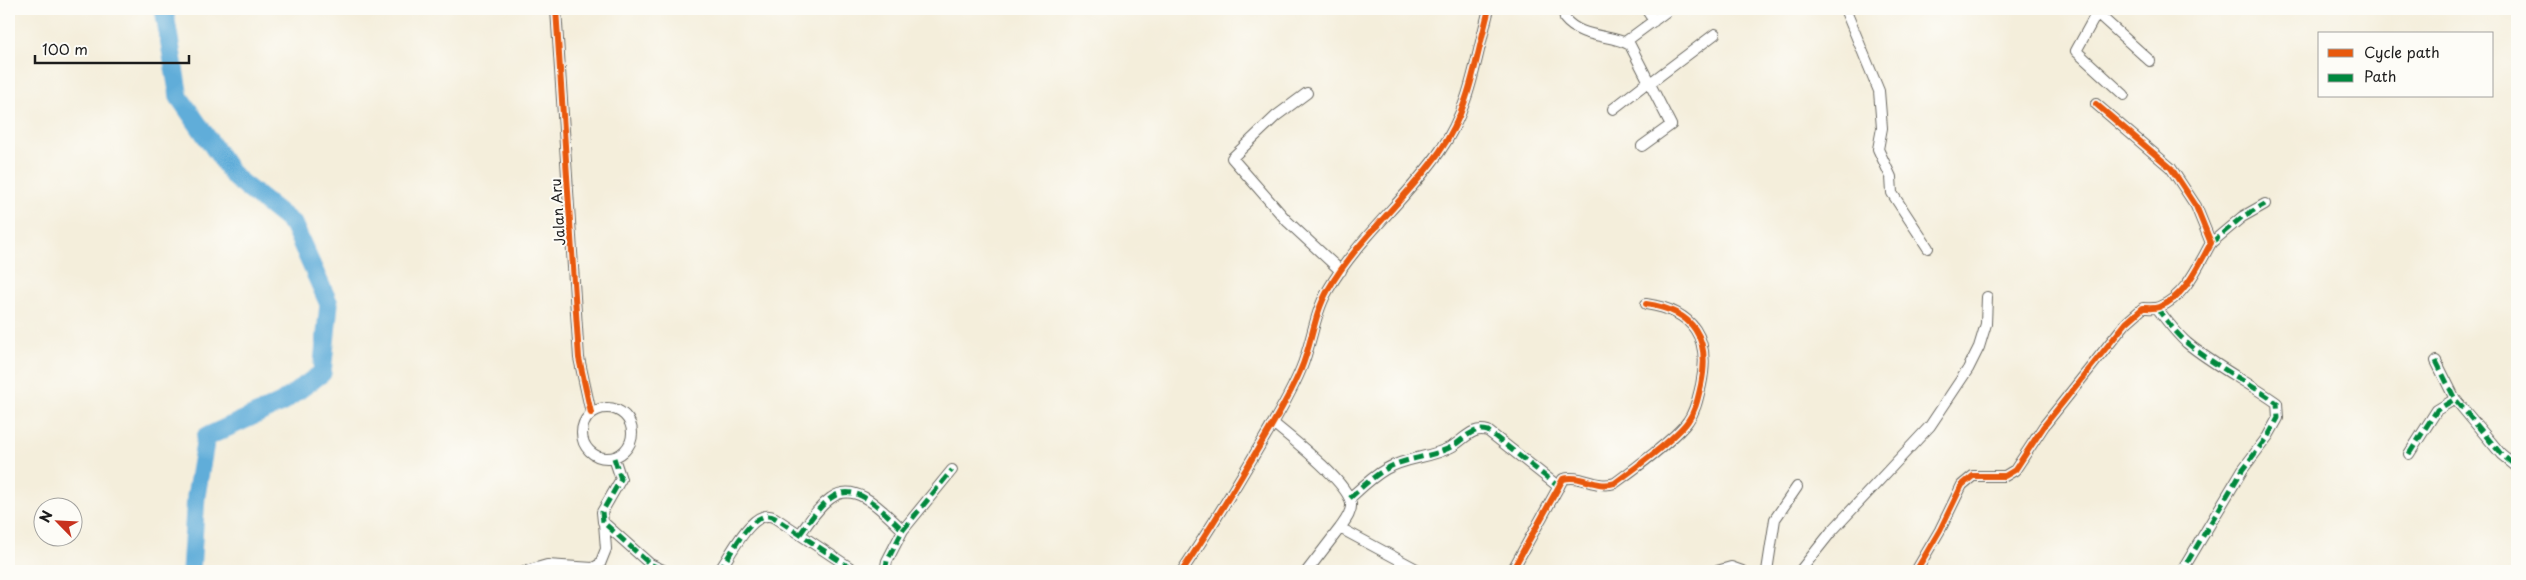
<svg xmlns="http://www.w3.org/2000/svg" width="2526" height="580" viewBox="0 0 2526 580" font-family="'Playpen Sans',sans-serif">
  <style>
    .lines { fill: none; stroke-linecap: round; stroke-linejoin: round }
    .river { stroke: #60add9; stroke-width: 19 }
    .minor-casing { stroke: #68665f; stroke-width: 12 }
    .minor { stroke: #fff; stroke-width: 10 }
    .quiet { stroke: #00873e; stroke-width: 5; stroke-dasharray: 10 5; stroke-linecap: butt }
    .cycleway-casing { stroke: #fdfcf7; stroke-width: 9 }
    .cycleway { stroke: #e8590c; stroke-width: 6 }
    .labels { text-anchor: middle; stroke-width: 4; stroke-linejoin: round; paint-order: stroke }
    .street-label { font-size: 14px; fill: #1c1c1c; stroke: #fdfcf7 }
  </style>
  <rect width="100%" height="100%" fill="#fdfcf7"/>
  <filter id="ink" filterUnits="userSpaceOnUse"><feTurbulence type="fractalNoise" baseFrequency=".02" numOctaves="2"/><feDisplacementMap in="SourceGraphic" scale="10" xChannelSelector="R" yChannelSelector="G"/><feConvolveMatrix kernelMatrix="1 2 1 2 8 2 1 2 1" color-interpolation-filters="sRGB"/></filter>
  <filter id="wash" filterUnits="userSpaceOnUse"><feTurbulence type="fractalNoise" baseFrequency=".0096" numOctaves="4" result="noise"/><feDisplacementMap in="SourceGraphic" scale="20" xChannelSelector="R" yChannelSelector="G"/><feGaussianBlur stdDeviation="1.12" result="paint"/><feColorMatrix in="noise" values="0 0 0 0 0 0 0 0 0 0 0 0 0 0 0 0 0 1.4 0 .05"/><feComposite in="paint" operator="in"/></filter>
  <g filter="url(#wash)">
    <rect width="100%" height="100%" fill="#f4eedb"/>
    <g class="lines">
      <path class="river" d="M164 9 179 97 235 178 293 224 329 304 322 373 281 403 206 437 196 496 191 571"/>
    </g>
  </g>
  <g filter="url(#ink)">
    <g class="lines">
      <g class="minor-casing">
        <path id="minor" d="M556 9 579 358 591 413
          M1564 9 1565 19C1581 39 1613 34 1630 45L1671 125 1642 146
          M1646 9 1654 21
          M1845 9 1879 91 1882 128 1878 149 1891 177 1892 193 1928 248
          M2099 9 2076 51 2124 95
          M2097 13 2150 61
          M1625 42 1667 11
          M1650 83 1715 34
          M1307 93 1276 116 1232 158 1287 221 1341 271
          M1613 109 1649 81
          M2211 243 2242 217 2265 204
          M2157 308C2166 320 2176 333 2187 343 2215 366 2248 382 2277 403L2278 418 2268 436 2243 469 2182 571
          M2436 361 2455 399 2501 454 2517 467
          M582 433a25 25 0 1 1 50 0a25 25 0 1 1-50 0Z
          M1273 423C1290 437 1349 483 1351 504 1352 513 1344 522 1340 528L1420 571
          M2409 454 2437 410 2455 399
          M614 458 621 479 602 512 603 522 650 564 665 571
          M1350 498C1361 488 1372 477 1386 469 1406 457 1431 458 1451 447 1464 440 1472 426 1488 431L1559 487
          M800 534C809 522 818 507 831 498 857 479 885 514 903 530
          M526 571 547 565 593 568 600 564 606 549 604 523
          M719 571C730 557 753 505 775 518L855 571
          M885 571 887 561 903 530 952 470
          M1182 571C1208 532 1232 493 1256 452 1272 425 1289 398 1301 369 1312 343 1314 314 1328 290 1358 238 1406 200 1440 151 1470 109 1476 57 1489 9
          M1307 571 1340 528
          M1512 571 1563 479C1581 474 1595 489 1615 483 1633 470 1677 437 1688 421 1696 410 1698 397 1701 385 1711 338 1694 311 1646 304
          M1717 571 1731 567 1742 571
          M1767 571 1775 519 1797 487
          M1800 571 1831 532 1930 426 1968 369 1979 347 1986 324 1987 297
          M1916 571 1940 530 1962 485 1973 476H2005L2015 470 2044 426 2126 323 2143 308C2148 308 2154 309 2159 307 2185 297 2198 266 2211 243L2196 206 2171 168 2096 104"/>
      </g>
      <use href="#minor" class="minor"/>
      <path class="quiet" d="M2211 243 2242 217 2265 204
        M2157 308C2166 320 2176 333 2187 343 2215 366 2248 382 2277 403L2278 418 2268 436 2243 469 2182 571
        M2436 361 2455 399 2501 454 2517 467
        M2409 454 2437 410 2455 399
        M614 458 621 479 602 512 603 522 650 564 665 571
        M1350 498C1361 488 1372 477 1386 469 1406 457 1431 458 1451 447 1464 440 1472 426 1488 431L1559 487
        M800 534C809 522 818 507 831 498 857 479 885 514 903 530
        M719 571C730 557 753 505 775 518L855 571
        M885 571 887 561 903 530 952 470"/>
      <g class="cycleway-casing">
        <path id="cycleway" d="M556 9 579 358 591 413
          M1182 571C1208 532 1232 493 1256 452 1272 425 1289 398 1301 369 1312 343 1314 314 1328 290 1358 238 1406 200 1440 151 1470 109 1476 57 1489 9
          M1512 571 1563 479C1581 474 1595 489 1615 483 1633 470 1677 437 1688 421 1696 410 1698 397 1701 385 1711 338 1694 311 1646 304
          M1916 571 1940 530 1962 485 1973 476H2005L2015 470 2044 426 2126 323 2143 308C2148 308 2154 309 2159 307 2185 297 2198 266 2211 243L2196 206 2171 168 2096 104"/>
      </g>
      <use href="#cycleway" class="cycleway"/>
    </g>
  </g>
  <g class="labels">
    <g class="street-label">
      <text transform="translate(558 212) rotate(-94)" y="5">Jalan Aru</text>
    </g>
  </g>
  <rect width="2526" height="580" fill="none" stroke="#fdfcf7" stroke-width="30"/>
  <rect x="2318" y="32" width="175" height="65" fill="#fdfcf7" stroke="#a3a29f"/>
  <rect x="2328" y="49" width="25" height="8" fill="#e8590c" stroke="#a3a29f"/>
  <text x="2364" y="58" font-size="15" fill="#1c1c1c">Cycle path</text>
  <rect x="2328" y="74" width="25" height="8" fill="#00873e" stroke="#a3a29f"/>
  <text x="2364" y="82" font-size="15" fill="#1c1c1c">Path</text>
  <g transform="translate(58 522) rotate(294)"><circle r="24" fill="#fdfcf7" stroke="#a3a29f"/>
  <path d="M0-4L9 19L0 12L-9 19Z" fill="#c8321e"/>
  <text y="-8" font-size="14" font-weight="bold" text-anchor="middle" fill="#1c1c1c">N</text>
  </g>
  <path d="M35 55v8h154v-8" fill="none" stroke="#1c1c1c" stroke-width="2.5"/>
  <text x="42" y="55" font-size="15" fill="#1c1c1c" stroke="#fdfcf7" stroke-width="4" paint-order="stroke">100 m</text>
</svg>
